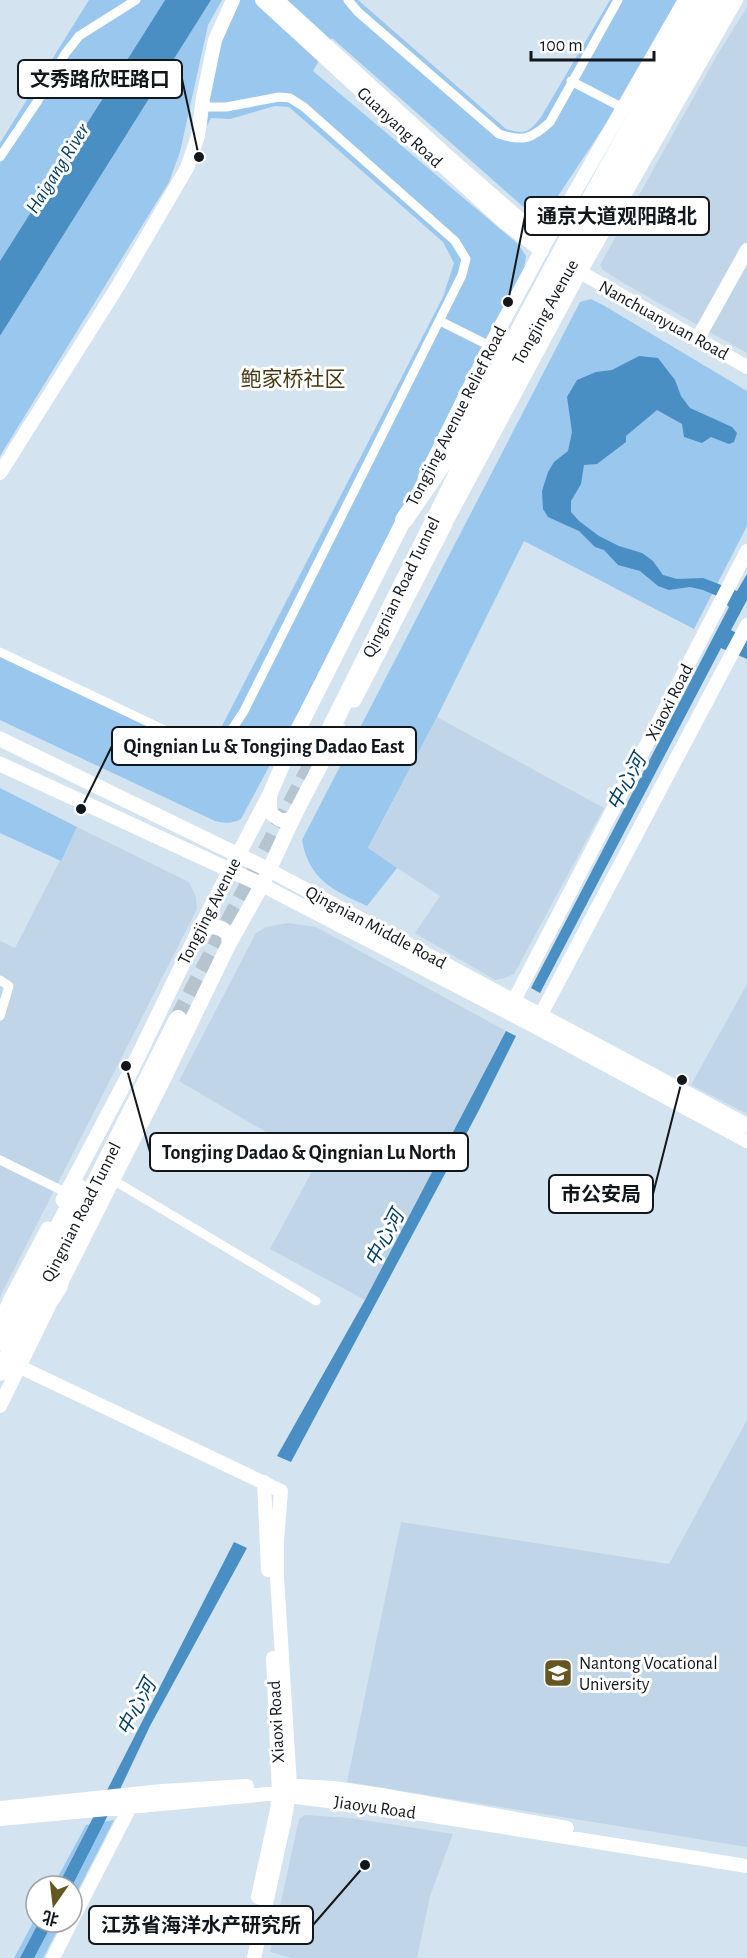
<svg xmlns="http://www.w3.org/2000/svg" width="747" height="1958" viewBox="0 0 747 1958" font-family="'Alegreya Sans','Noto Sans SC',sans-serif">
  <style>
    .built { fill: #c0d6e8 }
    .green { fill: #99c7ee }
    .water { fill: #4a8fc4 }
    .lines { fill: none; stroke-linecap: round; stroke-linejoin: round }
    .highway-tunnel { stroke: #b6c4d0; stroke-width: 18; stroke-dasharray: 18 9; stroke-linecap: butt }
    .street { stroke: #fff; stroke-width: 9 }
    .secondary { stroke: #fff; stroke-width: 14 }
    .primary { stroke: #fff; stroke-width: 15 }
    .highway { stroke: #fff; stroke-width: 18 }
    .labels { text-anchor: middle; stroke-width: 6; stroke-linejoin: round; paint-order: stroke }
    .street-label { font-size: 18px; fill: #12171c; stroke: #fff }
    .poi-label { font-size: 18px; fill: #12171c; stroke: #fff; text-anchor: start }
    .water-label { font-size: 20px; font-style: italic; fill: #053e61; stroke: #fff }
    .quarter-label { font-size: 21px; fill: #443910; stroke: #fff }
    .leader { fill: none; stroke: #12171c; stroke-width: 2 }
    .callout-dot { fill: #12171c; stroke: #fff; stroke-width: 2 }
    .callout { fill: #fff; stroke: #12171c; stroke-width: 2 }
    .callout-label { font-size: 20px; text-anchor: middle; font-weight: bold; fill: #12171c }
  </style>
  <rect width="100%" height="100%" fill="#d3e3f0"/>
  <path class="built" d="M747 7V353L620 281 603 270 600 265 716 57Z
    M437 717 604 808 514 974 505 978 495 980 415 933 440 896 368 849Z
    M77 827 189 882 196 897 197 909 0 1297V1006L2 999 0 998V941L15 948Z
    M288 923 316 927 506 1031 365 1300 270 1249 317 1162 179 1081 256 933 266 927Z
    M747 984V1114L691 1085Z
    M747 1420V1847L347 1782 401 1522 669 1564Z
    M305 1815 351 1818 453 1834 430 1896 417 1958H292L270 1952 299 1819Z"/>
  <path class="green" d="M89 0H165L0 261V143Z
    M211 0H222L208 25 180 152 169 182 0 456V336Z
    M240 0H358L506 129C526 135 529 132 541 117L610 0H682L627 92 546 214 536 218 332 38 313 71 518 244 526 256 524 268 422 469 369 580 241 819C232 824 224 823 215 821L0 720V648L185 734 211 735 222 726 443 297 454 263 443 242 289 107 275 106 230 119 211 118 207 126C211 81 216 39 240 0Z
    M591 299 603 305 747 391V526L694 629 524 541 437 717 368 848 397 868 367 906C333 890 309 880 302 840L580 302Z
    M0 788 77 827 61 861 0 833Z
    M114 1820 72 1902V1886H53L86 1825Z
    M36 1917V1922H62L43 1958H14Z"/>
  <path class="water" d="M165 0H211L0 336V261Z
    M639 356 658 358 675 380 681 396 690 408 732 427 737 433 734 442 729 444 711 437 702 443 684 437 682 424 657 410 626 436V442L597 464 584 465 581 484 571 501V512L579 521 599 536 619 546 642 553 653 561 663 575 677 579 703 578 737 591 747 574V600L731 630 747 639V659L721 648 540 993 531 988 729 607 717 596 703 590 690 587 669 590 658 586 640 571 618 565 604 550 595 547 579 531 548 517 543 509 542 491 548 472 554 462 568 451 572 432 567 397 577 380 596 372 612 370Z
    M506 1031 516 1036 478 1112 291 1462 277 1456 365 1300Z
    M234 1542 247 1548 150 1726 105 1821 72 1886H58Z
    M39 1922H53L34 1958H20Z"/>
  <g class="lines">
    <path class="highway-tunnel" d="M178 1019 325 740"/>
    <path class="street" d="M348 0 358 12 499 134C523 142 532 139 550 122L618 0
      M571 81 623 108
      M0 157 37 102 65 54 79 36 136 0
      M440 321 490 346
      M0 652 197 745 225 740 244 711 462 275 466 259 455 241 304 107 290 98 279 97 226 107H202
      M0 980 9 986 0 1016
      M0 1160 67 1193
      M113 1180 316 1301"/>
    <path class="secondary" d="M262 0 505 223 542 251
      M277 0 444 153 546 242
      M580 272 747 367
      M698 338 747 250
      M0 473 118 286 187 168 198 136 203 98 215 40 233 0
      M425 477 490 346 546 242 685 0
      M445 524 580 272 736 0
      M270 794V813L280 820H288L295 814
      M269 870 747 1125
      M262 885 534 1026 747 1141
      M510 1008 747 551
      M537 1022 747 625
      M0 1321 10 1301
      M20 1367 281 1491 277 1541V1577L290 1785 285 1818 254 1958
      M0 1406 48 1308
      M264 1482 268 1570
      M281 1785 334 1788 381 1795 567 1828
      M0 1808 162 1791 247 1786
      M0 1819 279 1793 288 1796 384 1808 747 1866
      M258 1897 277 1810 279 1793 273 1658
      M72 1920 130 1807
      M53 1958 71 1922"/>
    <path class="primary" d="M354 700 445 524
      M0 739 269 870
      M0 764 262 885
      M198 932 212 926 222 929 229 935V944
      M63 1200 132 1069 198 932 270 794 294 738 404 520
      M59 1286 161 1084 229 944 262 885 295 814 339 730
      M10 1301 48 1229"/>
    <path class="highway" d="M462 438 565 245 701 0
      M404 520 463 434
      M325 740 477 435 719 0
      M41 1314 59 1286
      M0 1341 79 1188
      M0 1372 178 1019"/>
  </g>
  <defs>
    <g id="university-square" transform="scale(1.5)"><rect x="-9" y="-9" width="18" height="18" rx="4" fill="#655724" stroke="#fff"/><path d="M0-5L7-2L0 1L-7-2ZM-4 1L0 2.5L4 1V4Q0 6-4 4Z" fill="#fff"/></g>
  </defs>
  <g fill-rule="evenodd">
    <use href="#university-square" x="558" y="1673"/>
  </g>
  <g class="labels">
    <g class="street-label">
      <text transform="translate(400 127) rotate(43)" y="6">Guanyang Road</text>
      <text transform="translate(545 312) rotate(-61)" y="6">Tongjing Avenue</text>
      <text transform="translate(664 320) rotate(29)" y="6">Nanchuanyuan Road</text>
      <text transform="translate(456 416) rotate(-63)" y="6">Tongjing Avenue Relief Road</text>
      <text transform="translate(401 587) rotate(-64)" y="6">Qingnian Road Tunnel</text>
      <text transform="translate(669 702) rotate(-63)" y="6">Xiaoxi Road</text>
      <text transform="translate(209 911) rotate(-63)" y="6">Tongjing Avenue</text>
      <text transform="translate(376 927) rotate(28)" y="6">Qingnian Middle Road</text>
      <text transform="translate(81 1212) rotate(-63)" y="6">Qingnian Road Tunnel</text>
      <text transform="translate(276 1722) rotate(-93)" y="6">Xiaoxi Road</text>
      <text transform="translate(375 1807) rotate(8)" y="6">Jiaoyu Road</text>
    </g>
    <g class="poi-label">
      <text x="579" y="1669">Nantong Vocational<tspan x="579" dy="21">University</tspan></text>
    </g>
    <g class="water-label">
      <text transform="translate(57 168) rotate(-58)" y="7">Haigang River</text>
      <text transform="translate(626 782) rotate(-62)" y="7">中心河</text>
      <text transform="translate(384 1238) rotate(-62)" y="7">中心河</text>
      <text transform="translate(136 1707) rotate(-62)" y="7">中心河</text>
    </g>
    <g class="quarter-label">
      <text x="293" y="386">鲍家桥社区</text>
    </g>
  </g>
  <path class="leader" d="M199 157L182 79M508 302L525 216M81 809L112 746M126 1066L150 1152M682 1080L653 1194M365 1865L313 1925"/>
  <g class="callout-dot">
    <circle cx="199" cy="157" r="6"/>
    <circle cx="508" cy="302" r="6"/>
    <circle cx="81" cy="809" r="6"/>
    <circle cx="126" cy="1066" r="6"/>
    <circle cx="682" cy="1080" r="6"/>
    <circle cx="365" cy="1865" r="6"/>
  </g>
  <g class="callout">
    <rect x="18" y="60" width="164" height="38" rx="6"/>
    <rect x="525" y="197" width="184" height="38" rx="6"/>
    <rect x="112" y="727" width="304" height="38" rx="6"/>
    <rect x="150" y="1133" width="318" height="38" rx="6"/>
    <rect x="549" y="1175" width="104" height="38" rx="6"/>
    <rect x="89" y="1906" width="224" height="38" rx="6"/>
  </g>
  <g class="callout-label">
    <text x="100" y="86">文秀路欣旺路口</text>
    <text x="617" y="223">通京大道观阳路北</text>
    <text x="264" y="753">Qingnian Lu &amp; Tongjing Dadao East</text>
    <text x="309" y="1159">Tongjing Dadao &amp; Qingnian Lu North</text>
    <text x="601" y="1201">市公安局</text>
    <text x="201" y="1932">江苏省海洋水产研究所</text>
  </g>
  <g transform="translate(54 1904) rotate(194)"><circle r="28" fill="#ffffff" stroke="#a0a2a4" stroke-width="1.5"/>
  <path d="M0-4.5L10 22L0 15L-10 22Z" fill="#655724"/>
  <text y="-9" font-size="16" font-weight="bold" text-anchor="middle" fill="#12171c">北</text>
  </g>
  <path d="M531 51v9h123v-9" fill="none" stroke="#12171c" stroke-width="3"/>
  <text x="540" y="51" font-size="18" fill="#12171c" stroke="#ffffff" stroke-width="4.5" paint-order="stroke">100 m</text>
</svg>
